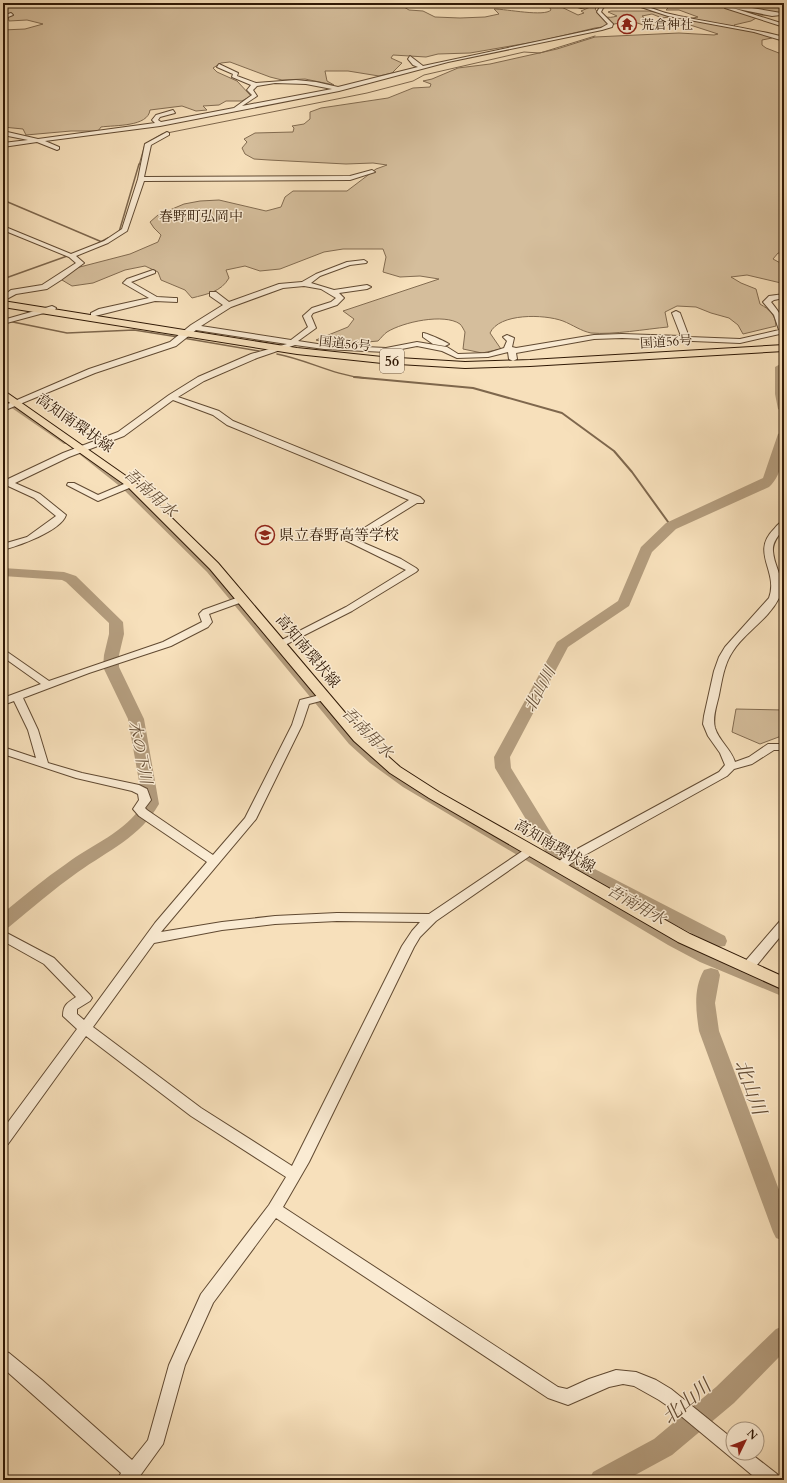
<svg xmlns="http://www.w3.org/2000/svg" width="787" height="1483" viewBox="0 0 787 1483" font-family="Cardo,'Noto Serif JP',serif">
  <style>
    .green { fill: #d5be9c; stroke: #826b50 }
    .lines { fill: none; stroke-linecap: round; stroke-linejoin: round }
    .stream-far2 { stroke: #7e674d; stroke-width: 1 }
    .stream-far1 { stroke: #7e674d; stroke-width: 1.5 }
    .stream { stroke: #7e674d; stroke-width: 2 }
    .canal { fill: #b39c7d; fill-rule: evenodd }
    .river { fill: #b39c7d; fill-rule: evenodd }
    .minor-casing { stroke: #614a32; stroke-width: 2 }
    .major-casing { stroke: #2f1805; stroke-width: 2 }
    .highway-casing { stroke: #2f1805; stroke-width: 2 }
    .minor { fill: #faebd3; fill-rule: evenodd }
    .major { fill: #f7e0bb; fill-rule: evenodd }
    .highway { fill: #f7e0bb; fill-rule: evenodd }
    .labels { text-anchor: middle; stroke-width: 3; stroke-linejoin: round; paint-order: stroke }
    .far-poi-label { font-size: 13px; fill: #2f1805; stroke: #faebd3; text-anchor: start }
    .far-street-label { font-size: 13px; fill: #2f1805; stroke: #faebd3 }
    .far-quarter-label { font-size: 14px; fill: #2f1805; stroke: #faebd3 }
    .shield { fill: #faebd3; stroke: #6c5743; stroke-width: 1 }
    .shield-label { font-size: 14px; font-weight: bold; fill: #2f1805 }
    .street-label { font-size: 15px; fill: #2f1805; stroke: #faebd3 }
    .poi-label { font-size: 15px; fill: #2f1805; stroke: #faebd3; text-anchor: start }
    .water-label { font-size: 16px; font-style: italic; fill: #644d35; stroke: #faebd3 }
    .near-water-label { font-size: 19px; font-style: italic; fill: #644d35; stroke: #faebd3 }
  </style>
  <rect width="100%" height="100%" fill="#f7e0bb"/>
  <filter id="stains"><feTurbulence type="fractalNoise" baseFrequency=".005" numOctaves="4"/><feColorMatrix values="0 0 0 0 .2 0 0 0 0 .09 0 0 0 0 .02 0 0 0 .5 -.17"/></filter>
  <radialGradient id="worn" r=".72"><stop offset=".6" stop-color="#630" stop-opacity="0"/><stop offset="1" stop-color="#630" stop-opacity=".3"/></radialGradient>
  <path class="green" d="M3 3H274L294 6 313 3H381L404 7 409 10 423 11 435 17 460 18 485 17 499 14 494 9C507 9 544 17 551 10L548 4 553 3 578 15 584 13 581 11 595 5 598 6 595 9C601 17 608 19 617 16L608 12 611 11H649L677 16 662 18 652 14 642 16 654 25 653 28C645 27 637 21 629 22 617 22 607 27 595 28L540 41 470 53 438 54 426 57 393 55 391 58 402 63 392 73 379 76 348 71H325L327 81 334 85 305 79 282 80 270 77 230 62 221 63 213 68 217 72 237 81 251 96 242 101H226L219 105 203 106 207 110 196 111 182 106 150 110C148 127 115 125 101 127L98 131H71L26 135 23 129 3 127V30L25 29 43 24 27 20 9 21 7 11 3 12Z
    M669 3H784V10L777 15H758V17L751 21 734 25 737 28 770 34 772 38 762 40V45L766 48 784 55V253H778L773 259 784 265V282L781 283 747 275 731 277 741 283 756 289 760 304C770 310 775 314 776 326L743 334 738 325 729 318 711 313 696 307 677 306 665 312 668 327C646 329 613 335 591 333 581 331 573 325 563 321 544 314 499 313 490 333L501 349 482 353 463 349 465 332C464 330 462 326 460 324 444 313 403 322 387 332 384 334 381 338 378 341L335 345 316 340 348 327 354 319 343 311 439 279 420 276 400 277 383 272 386 257 383 249H343L324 252 280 269 260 271 245 266 226 270 229 278C221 292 207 294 192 298L185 290 161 280 158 272 145 266 125 270 93 283 72 286 62 280 64 275 76 268 130 254 158 242 161 235 154 228 150 222 158 215 184 204 200 201 219 200 266 211 281 207 285 197 293 191H347L376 169 387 165 373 163 346 164 269 160 254 159 245 154 242 148 247 142 244 139 255 133 293 132 294 128 292 126 304 124 310 119V112L321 108 388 98 413 88 430 87 431 84 423 81 432 79 458 68 490 64 557 49 595 37 679 33 714 35 718 34 684 23 683 20 698 17 679 10H666L670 6Z
    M784 704V735L760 744 732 732 736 709 783 710Z"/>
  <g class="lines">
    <path class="stream-far2" d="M139 165 145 144 162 134 367 93 413 81 424 75 524 52 540 53 595 36"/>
    <path class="stream-far1" d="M3 200 102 242
      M119 232 139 164
      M95 245 108 238
      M3 279 70 255
      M3 320 67 333 134 330 178 337
      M183 338 259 351
      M277 354C308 360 333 375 364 378"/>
    <path class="stream" d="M354 377 473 388 562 413 614 451 632 472 671 526"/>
    <path class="canal" d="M3 397 68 442V444H64L3 402Z
      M81 451 128 484 213 568 355 740 376 759 409 783 676 939 708 956 784 989V997L700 962 668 945 403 787 370 763 349 744 207 572 122 488 79 454V452Z"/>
    <path class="river" d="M784 362V413L778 409 775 394V367Z
      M784 430C784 449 784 474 769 487L676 529 652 552 629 606 568 647 510 757 511 768 557 843 563 850 585 864 725 936 727 941 725 946 718 947 573 872 551 858 545 851 495 768 494 757 557 642 618 601 641 547 666 523 763 478 778 434Z
      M3 568 64 572 76 576 123 622 124 634 119 655V667L144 719 159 804C141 836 108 851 78 872 54 889 32 908 9 927L3 929V913C24 896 44 879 66 864 91 845 126 832 143 804L128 719 103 667 104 655 109 634V623L66 582 62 580 3 576Z
      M711 968 718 970 720 975 715 1003 719 1031 784 1203V1241L776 1238 773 1232 699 1031C696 1011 693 989 704 970Z
      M784 1326V1352L734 1403 672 1455 626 1480H589L593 1472 654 1439 716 1387 776 1329Z"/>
    <g class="minor-casing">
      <path id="minor" d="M565 3 581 6 591 3H611L603 8 601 12 613 24 612 27 602 30 448 62 339 91 160 126 45 141 59 147V149L57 150 37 142 3 147V143L28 140 3 135V131L38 139 155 123 152 120 156 115 173 110 175 113 160 117 158 120 161 122 234 108 252 95 247 90 251 85 232 77 233 74 217 67 219 64 238 73 237 76 256 83 296 80 316 82 338 87 418 67 413 65 408 59 410 56 423 66 601 28 608 24 597 12 601 5 581 8ZM275 83 306 84 332 89 242 106 257 96 253 90 257 86Z
        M629 3C643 3 656 11 670 14 708 23 746 27 784 37V41L754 32 668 16Z
        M734 5 781 13V15L772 16 733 8 784 24V27L725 8Z
        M11 13 13 15 3 19V16Z
        M167 132 169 133V135L151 145 144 177 350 176 372 170 375 172 350 180 144 181 127 231 108 243 76 256 84 263 61 280 47 289 16 294 3 301V296L11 290 42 285 76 263 69 257 3 230V226L71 254 104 241 122 229 138 179 145 144Z
        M364 260 367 262 366 263 350 265 320 276 311 283 334 290 367 285 371 287 367 289 339 293 344 298 337 305 313 313 311 316 316 328 298 341 324 345 386 348 417 342 447 347 458 354 488 353 504 348 507 341 503 337 507 335 514 338 512 347 516 348 594 335 622 334 681 336 672 313 676 311 680 313 689 337 740 339 779 330 774 315 763 302 769 296 784 294V298L774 300 771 302C780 313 784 319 784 333L740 343 622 338 594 339 516 353 517 359 513 361 509 359 508 352 488 357 457 358 442 351 417 346 386 352 324 349 295 345 257 358 204 381 178 397 219 411 233 421 420 497 424 501 423 503H417L357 540 401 559 416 568 418 570 416 572 352 611 283 646H275L274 644 346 607 406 570 345 540 409 500 227 425 213 415 173 400 124 436 69 457 15 483 40 494 66 515C61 531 18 546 3 550V544L27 537 56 516 34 498 8 486 3 488V479H8L63 453 118 432 169 395 198 377 251 354 287 344 196 330 176 346 95 373 3 411V406L89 369 170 342 191 325 223 305 210 296V292H216L229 302 279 284 302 282 316 274 347 262ZM304 286 321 289 336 298 331 302 312 308 303 316 308 327 291 340 201 326 231 307 283 288Z
        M153 270 155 271V273L131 282 157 297 174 298H177V302L155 301 91 317V313L99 309 149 298 123 283 127 279Z
        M52 306 56 308 55 310 3 324V320Z
        M423 333C427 333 446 342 449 344L445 346 433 344 423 337Z
        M131 481 134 482V486L98 501 67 485 68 483H74L98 495Z
        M784 521C784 534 772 538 773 551 774 568 787 581 779 598 768 620 745 632 733 651 724 664 722 680 719 695 717 705 712 717 715 728 719 741 731 749 735 762L749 757 768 744H784V750H774L752 764 734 769 727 776 576 860 562 870H554L552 867 568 854 719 772 725 765 720 753 708 736 703 724 704 716 714 671 719 657 725 647 769 598C779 571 750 553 774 529 777 525 780 522 784 521Z
        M242 596 247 599 245 601 209 614 212 622 208 627 171 646 89 673 23 698 38 730 48 763 82 773 139 785 147 789 151 800 145 808 147 810 213 855 245 818 292 725 300 700 324 694 329 697 328 699 309 704 302 725 256 819 161 932 222 922 275 916 337 913 429 914 527 848H535L537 851 436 921 420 937 414 947 309 1162 283 1207 558 1387 567 1389 589 1379 616 1370 636 1372 656 1380 671 1389 733 1439V1453H750L777 1474 780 1480H758L675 1411 659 1400 634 1386 623 1384 609 1387 568 1405 548 1398 276 1218 213 1303 185 1365 163 1444 137 1480H117L121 1473 3 1368V1351L9 1353 42 1380 132 1460 148 1440 169 1365 201 1294 269 1205 286 1177 191 1116 86 1036 8 1144 3 1146V1129L77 1029 63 1016C63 1005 67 1003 76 997L44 964 3 941V931L54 958 90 995 92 998 90 1001 77 1009V1014L84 1020 155 923 207 862 139 816 133 809 139 800 138 794 132 791 76 778 3 754V747L36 758 28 730 14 701 3 705V698L41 684 3 657V649L49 681 163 642 200 623 202 622 199 614 203 610ZM337 921 420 922 412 931 402 946 292 1166 201 1108 93 1027 154 943 222 930 275 924Z
        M784 920V932L752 971H742L741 968 742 965 780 921Z"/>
    </g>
    <g class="major-casing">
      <path id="major" d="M3 390 136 483 218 563 364 735 400 767 439 792 690 934 784 977V990L678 942 429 798 390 773 354 741 210 569 128 487 3 398Z"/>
    </g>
    <g class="highway-casing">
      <path id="highway" d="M3 301 297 348 382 357 465 362 530 360 784 345V351L530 366 465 368 382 363 297 354 3 307Z"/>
    </g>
    <use href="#minor" class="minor"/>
    <use href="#major" class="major"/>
    <use href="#highway" class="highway"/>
  </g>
  <defs>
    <g id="temple-ring" transform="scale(1)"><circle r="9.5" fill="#faebd3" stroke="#8f2418" stroke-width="1.5"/><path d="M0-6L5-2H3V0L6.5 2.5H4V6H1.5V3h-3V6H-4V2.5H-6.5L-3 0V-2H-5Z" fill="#8f2418"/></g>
    <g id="school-ring" transform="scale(1)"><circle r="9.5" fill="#faebd3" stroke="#8f2418" stroke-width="1.5"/><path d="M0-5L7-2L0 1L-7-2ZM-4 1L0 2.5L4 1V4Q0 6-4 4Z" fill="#8f2418"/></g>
  </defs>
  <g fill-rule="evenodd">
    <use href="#temple-ring" x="627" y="24"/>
    <use href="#school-ring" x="265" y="535"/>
  </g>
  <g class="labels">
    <g class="far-poi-label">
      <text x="641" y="29">荒倉神社</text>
    </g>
    <g class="far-street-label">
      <text transform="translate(666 341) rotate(-4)" y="5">国道56号</text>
      <text transform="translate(345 343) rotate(6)" y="5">国道56号</text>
    </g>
    <g class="far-quarter-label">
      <text x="201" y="221">春野町弘岡中</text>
    </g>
    <rect class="shield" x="380" y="349" width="24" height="24" rx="3"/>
    <g class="shield-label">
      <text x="392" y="366">56</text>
    </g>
    <g class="street-label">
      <text transform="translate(75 423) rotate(35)" y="5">高知南環状線</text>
      <text transform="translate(308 651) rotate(50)" y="5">高知南環状線</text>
      <text transform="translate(555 846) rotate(30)" y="5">高知南環状線</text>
    </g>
    <g class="poi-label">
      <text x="279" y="540">県立春野高等学校</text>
    </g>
    <g class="water-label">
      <text transform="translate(151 492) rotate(42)" y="6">吾南用水</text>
      <text transform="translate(539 689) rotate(-62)" y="6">北山川</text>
      <text transform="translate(368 732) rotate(45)" y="6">吾南用水</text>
      <text transform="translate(141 752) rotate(79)" y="6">木の下川</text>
      <text transform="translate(637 904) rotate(30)" y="6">吾南用水</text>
    </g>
    <g class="near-water-label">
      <text transform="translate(751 1087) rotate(70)" y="7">北山川</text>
      <text transform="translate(686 1401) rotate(-40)" y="7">北山川</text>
    </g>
  </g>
  <rect width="787" height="1483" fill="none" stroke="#f7e0bb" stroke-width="16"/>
  <rect x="4" y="4" width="779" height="1475" fill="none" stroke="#2f1805" stroke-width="2"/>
  <rect x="8" y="8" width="771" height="1467" fill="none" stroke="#2f1805"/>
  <g transform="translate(745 1441) rotate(47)"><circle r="19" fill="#faebd3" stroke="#a99781"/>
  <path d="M0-3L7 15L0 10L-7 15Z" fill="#8f2418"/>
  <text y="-6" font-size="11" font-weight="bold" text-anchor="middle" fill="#2f1805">N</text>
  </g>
  <rect width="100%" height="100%" filter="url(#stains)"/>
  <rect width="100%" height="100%" fill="url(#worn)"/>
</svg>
